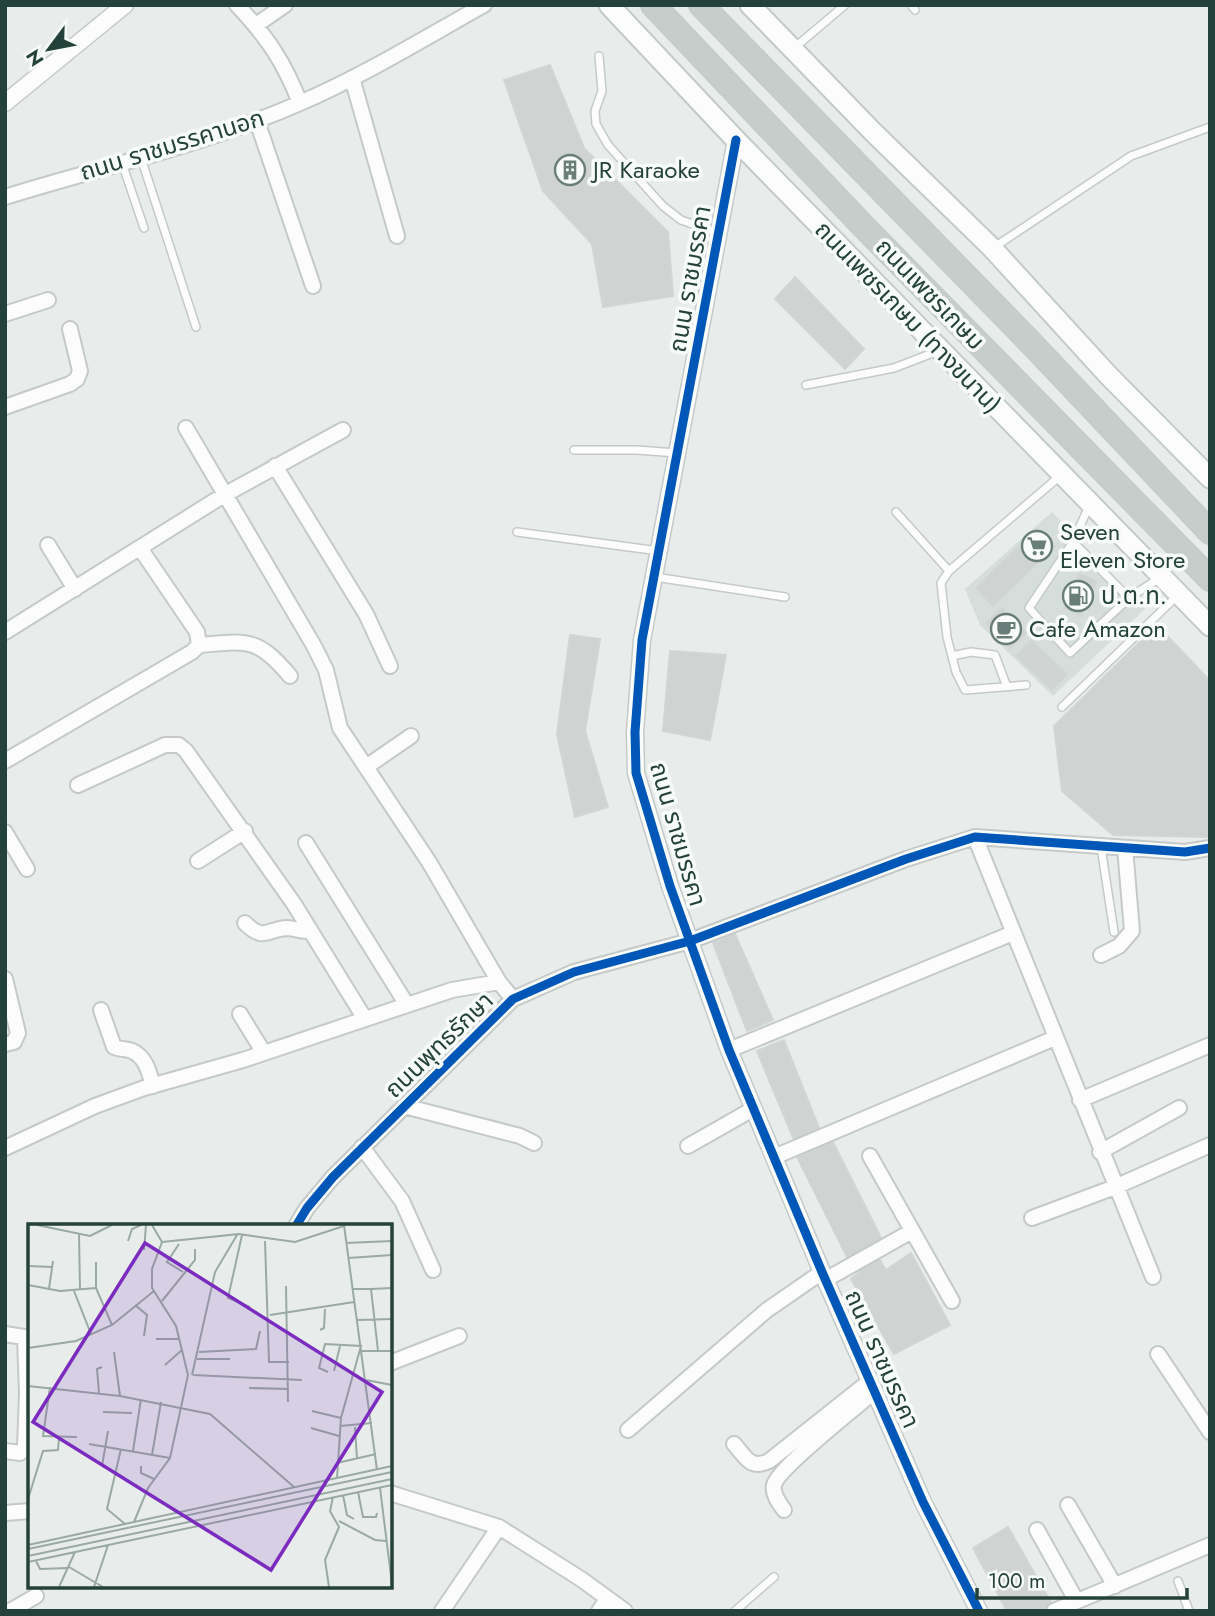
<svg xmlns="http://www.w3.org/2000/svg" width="1215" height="1616" viewBox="0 0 1215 1616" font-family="Jost,'Noto Sans Thai',sans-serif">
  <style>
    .built { fill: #d6dedb }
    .building { fill: #cfd4d2; stroke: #d1d6d4; stroke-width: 2 }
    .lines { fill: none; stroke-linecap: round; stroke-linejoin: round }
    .service-casing { stroke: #c5cac8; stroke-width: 10 }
    .minor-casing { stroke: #c5cac8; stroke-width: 18 }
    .tertiary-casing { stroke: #c5cac8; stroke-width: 19 }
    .secondary-casing { stroke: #c3cbc8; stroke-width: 23 }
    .trunk-casing { stroke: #c3ccc9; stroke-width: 26 }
    .service { stroke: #fcfcfc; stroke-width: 7 }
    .minor { stroke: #fcfcfc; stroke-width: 14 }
    .tertiary { stroke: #fcfcfc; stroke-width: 16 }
    .secondary { stroke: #fcfcfc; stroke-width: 19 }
    .trunk { stroke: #c6cecc; stroke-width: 23 }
    .cycleway-casing { stroke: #f7fbf9; stroke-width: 13 }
    .cycleway { stroke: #0057b8; stroke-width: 9 }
    .labels { text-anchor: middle; stroke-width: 7; stroke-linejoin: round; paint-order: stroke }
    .street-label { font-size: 24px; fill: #24423a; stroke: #f7fbf9 }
    .poi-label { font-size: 24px; fill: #24423a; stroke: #f7fbf9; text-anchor: start }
    .inset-road { fill: none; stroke: #9aa9a4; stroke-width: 2 }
    .view { fill: #7b2cbf; fill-opacity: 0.15; stroke: #7b2cbf; stroke-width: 3.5 }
    .inset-edge { fill: none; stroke: #24423a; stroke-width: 3.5 }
  </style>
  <rect width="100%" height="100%" fill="#e8edeb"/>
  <path class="built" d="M1052 512 1145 609 1053 696 980 625 965 589Z"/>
  <path class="building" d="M550 65 584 148 668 232 673 296 603 307 592 244 543 191 504 80Z
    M795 277 864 349 845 369 775 299Z
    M1037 529 1054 547 993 606 976 588Z
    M1079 574 1097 581 1081 616 1064 608Z
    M1002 608 1026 633 1010 649 986 623Z
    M1157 625 1210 681V837L1113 835 1062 791 1054 726Z
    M570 635 600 639 585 731 608 807 575 817 557 734Z
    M1031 640 1067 674 1052 690 1016 656Z
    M670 651 726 655 710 740 663 731Z
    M735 934 773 1020 747 1031 713 943Z
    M784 1040 819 1128 794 1140 757 1051Z
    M833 1142 882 1240 849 1261 797 1157Z
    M911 1253 950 1325 894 1354 851 1279 878 1257 886 1270Z
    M1008 1527 1052 1604 1039 1611H1007L973 1548Z"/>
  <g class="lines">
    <g class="service-casing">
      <path id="service" d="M911 5 915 10
        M793 49 845 5
        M599 56 602 91 595 111 596 124 608 145 663 206 681 220 718 233
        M141 158 196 327
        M122 163 144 228
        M993 248 1131 156 1210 127
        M806 385 894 368 938 351
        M574 450H637L677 453
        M1089 506 1073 542 1029 608 1070 653 1129 598 1161 577
        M896 512 949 571
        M517 532 659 551
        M1073 542 1129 598
        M655 577 785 597
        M952 656 971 652 995 655 1007 687
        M1026 685 965 690 956 672 947 637 941 583 949 571 1060 476
        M1062 707 1178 595
        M1101 847 1114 932
        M1178 1581 1189 1611
        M735 1611 774 1577"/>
    </g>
    <g class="minor-casing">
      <path id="minor" d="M237 5C268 38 284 62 300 103
        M256 25 285 5
        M352 78 397 236
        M257 121 313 286
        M5 197C104 166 205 145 300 103 363 76 423 39 484 5
        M5 314 48 300
        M5 407 70 384 77 379 80 371 70 329
        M186 428 314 646 326 670 340 728 429 862 499 982 513 999
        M275 466 366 614 390 666
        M48 545 75 589
        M5 632 224 495 343 430
        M199 645C248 641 257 637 290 676
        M5 761 192 652 199 645 197 632 140 548
        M366 767 411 736
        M78 785 165 745H179L186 751 294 904 365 1019
        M5 832 27 869
        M975 837 1153 1277
        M306 843 407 1005
        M198 861 245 831
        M245 923C264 942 267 929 287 928 296 928 301 933 310 930
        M1101 955 1119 946 1132 931 1125 848
        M5 979 18 1033 14 1042 5 1044
        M101 1010 114 1047C120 1050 125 1048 132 1051 146 1057 149 1072 153 1086
        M240 1014 264 1053
        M729 1050 1013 933
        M1080 1100 1210 1045
        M404 1106 520 1136 534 1143
        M688 1146 753 1109
        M362 1147 402 1201 433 1270
        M5 1148 95 1106 144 1088 243 1060 452 990 499 982
        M1100 1152 1179 1108
        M870 1156 952 1301
        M774 1157 1055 1038
        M1032 1218 1115 1187 1210 1145
        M296 1226 307 1208 333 1177 513 999 574 972 690 941 906 859 975 837 1185 852 1210 848
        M825 1280 912 1231
        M5 1334 30 1338
        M1158 1354 1210 1432
        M390 1363 459 1336
        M628 1430 767 1310 822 1272
        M734 1444C746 1457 750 1470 769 1461L871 1380
        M5 1451 20 1453 25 1448 27 1393 25 1337
        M390 1493 499 1527 581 1579 625 1611
        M1068 1505 1115 1586
        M784 1510C779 1503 772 1494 774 1485 778 1468 858 1406 875 1391
        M5 1513 30 1511
        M1037 1530 1076 1600
        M10 1611 36 1596
        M442 1611 499 1527
        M599 1611 607 1599
        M1054 1611 1210 1545"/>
    </g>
    <g class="tertiary-casing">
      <path id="tertiary" d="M5 103 125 5
        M736 140 642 640 635 732 636 773 670 886 729 1050 822 1272 923 1502 979 1611"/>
    </g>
    <g class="secondary-casing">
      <path id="secondary" d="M609 5 736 140 1210 626
        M750 5 873 132 992 248 1108 375 1210 478"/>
    </g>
    <g class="trunk-casing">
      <path id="trunk" d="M653 5 865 228 1210 579
        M701 5 1030 342 1210 532"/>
    </g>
    <use href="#service" class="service"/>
    <use href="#minor" class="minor"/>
    <use href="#tertiary" class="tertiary"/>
    <use href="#secondary" class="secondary"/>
    <use href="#trunk" class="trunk"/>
    <g class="cycleway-casing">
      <path id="cycleway" d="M736 140 642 640 635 732 636 773 670 886 729 1050 822 1272 923 1502 979 1611
        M296 1226 307 1208 333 1177 513 999 574 972 690 941 906 859 975 837 1185 852 1210 848"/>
    </g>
    <use href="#cycleway" class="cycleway"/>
  </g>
  <defs>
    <g id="building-ring" transform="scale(1.575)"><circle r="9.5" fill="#f7fbf9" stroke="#697e78" stroke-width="1.5"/><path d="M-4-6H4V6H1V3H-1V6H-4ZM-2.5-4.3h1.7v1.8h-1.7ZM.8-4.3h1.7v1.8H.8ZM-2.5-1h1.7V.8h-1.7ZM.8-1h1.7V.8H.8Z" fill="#697e78"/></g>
    <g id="supermarket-ring" transform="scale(1.575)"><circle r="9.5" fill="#f7fbf9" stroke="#697e78" stroke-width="1.5"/><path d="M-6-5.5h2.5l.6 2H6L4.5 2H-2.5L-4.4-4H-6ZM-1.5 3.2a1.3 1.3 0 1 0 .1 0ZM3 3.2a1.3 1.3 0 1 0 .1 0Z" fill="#697e78"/></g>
    <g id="fuel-ring" transform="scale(1.575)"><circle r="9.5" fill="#f7fbf9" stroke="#697e78" stroke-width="1.5"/><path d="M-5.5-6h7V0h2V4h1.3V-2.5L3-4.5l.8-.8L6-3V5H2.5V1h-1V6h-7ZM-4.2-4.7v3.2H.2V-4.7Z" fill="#697e78"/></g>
    <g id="cafe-ring" transform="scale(1.575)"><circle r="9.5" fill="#f7fbf9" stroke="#697e78" stroke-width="1.5"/><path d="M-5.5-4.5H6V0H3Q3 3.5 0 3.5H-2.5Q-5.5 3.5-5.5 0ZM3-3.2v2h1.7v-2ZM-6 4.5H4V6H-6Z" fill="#697e78"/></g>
  </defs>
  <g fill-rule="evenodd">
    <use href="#building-ring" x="570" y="170"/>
    <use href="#supermarket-ring" x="1037" y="546"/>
    <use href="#fuel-ring" x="1078" y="596"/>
    <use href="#cafe-ring" x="1006" y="629"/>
  </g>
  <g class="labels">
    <g class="street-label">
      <text transform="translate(172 145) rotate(-17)" y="8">ถนน ราชมรรคานอก</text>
      <text transform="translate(690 279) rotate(-80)" y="8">ถนน ราชมรรคา</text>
      <text transform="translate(930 294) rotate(46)" y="8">ถนนเพชรเกษม</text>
      <text transform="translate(908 317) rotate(46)" y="8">ถนนเพชรเกษม (ทางขนาน)</text>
      <text transform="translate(678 834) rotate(74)" y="8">ถนน ราชมรรคา</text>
      <text transform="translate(439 1045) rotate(-44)" y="8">ถนนพุทธรักษา</text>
      <text transform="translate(882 1359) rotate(66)" y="8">ถนน ราชมรรคา</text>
    </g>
    <g class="poi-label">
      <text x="593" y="178">JR Karaoke</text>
      <text x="1060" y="540">Seven<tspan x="1060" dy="28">Eleven Store</tspan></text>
      <text x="1101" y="604">ป.ต.ท.</text>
      <text x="1029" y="637">Cafe Amazon</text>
    </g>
  </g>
  <g transform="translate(28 1224)">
    <rect width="364" height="364" fill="#e8edeb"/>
    <path class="inset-road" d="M9 1 62 12 84 1M316 1 349 246M51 10 52 65M214 11 200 74 222 83M100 17 104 5 113 1M237 17 241 138H261M134 18 211 10 267 18 316 2M318 19 364 17M151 20 139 38 155 48M116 26 118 1M320 34 364 31M68 38V64L84 101M0 42 24 43M0 61 32 67 68 64M258 62 260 178M21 65 25 37M324 65H343L350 127M343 65 364 64M46 67 63 110M134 77 167 36V25M107 81 119 91 116 112M242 91 326 78M329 96 364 95M292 106 296 104 297 85M128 115H152M0 124 48 117 84 101 126 67M334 127H364M86 128 92 172M171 128 228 125 232 107M169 135H202M137 141 154 126M306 147 312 122M300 148 291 144 297 120 333 122 313 194 309 254M164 151 187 48 209 11M165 151 274 156M338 156 364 161M0 162 92 172 182 190 266 263M22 163 15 212 49 213M221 164 261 165M71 169 69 145 74 143M284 187 313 194M75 188 104 189M312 202 344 199M327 203 329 235M283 204 311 212M61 220 142 234M93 225 79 285 97 300M105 227 113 175M124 231 133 178M309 239 348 230M74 242 80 207M113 242V249L126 255M352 264 364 360M330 268 335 293H348L349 289M315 271 319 291 326 295M0 275 15 227 30 226 31 214M311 297 347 316 358 317M106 298 120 264 142 234 160 151 148 102 124 64V45L134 18 124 1M0 321 364 242M0 325 364 248M0 332 364 255M8 337 12 345 39 344M0 338 364 261M41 343 75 363M31 363 47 328M66 363 80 321M301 363 297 336 311 303 302 287 305 273"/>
    <path class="view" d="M117 19 354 168 243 346 5 198Z"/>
    <rect width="364" height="364" class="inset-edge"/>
  </g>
  <rect width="1215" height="1616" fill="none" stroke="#24423a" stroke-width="14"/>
  <g transform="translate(49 49) rotate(238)" stroke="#f7fbf9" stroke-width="5" paint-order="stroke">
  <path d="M0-5L12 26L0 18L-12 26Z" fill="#24423a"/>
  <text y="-10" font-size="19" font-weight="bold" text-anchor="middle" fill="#24423a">N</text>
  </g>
  <path d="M977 1588v10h210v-10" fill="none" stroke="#24423a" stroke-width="3.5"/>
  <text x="988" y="1588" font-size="21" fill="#24423a" stroke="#f7fbf9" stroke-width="5" paint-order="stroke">100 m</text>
</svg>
